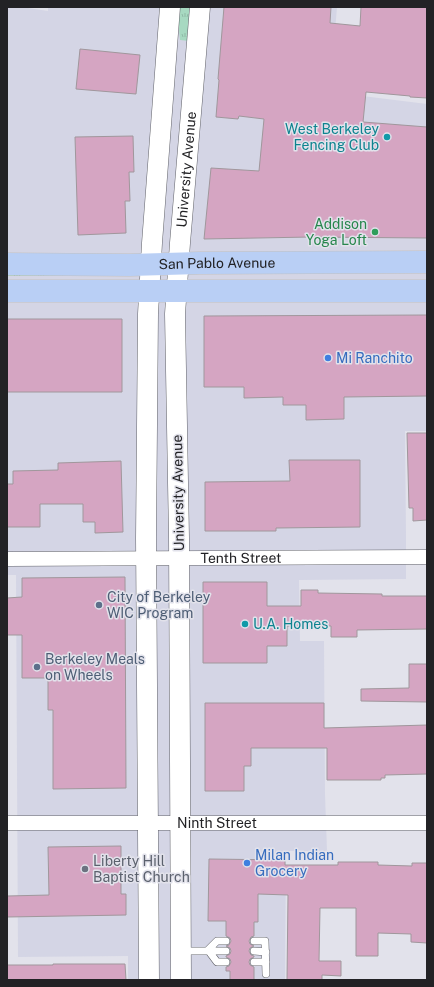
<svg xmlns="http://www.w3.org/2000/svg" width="434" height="987" viewBox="0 0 434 987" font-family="'Public Sans',sans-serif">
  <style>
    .built { fill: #d4d5e5 }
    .grass { fill: url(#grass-tufts) }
    .building { fill: #d5a5c2; stroke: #a0979c }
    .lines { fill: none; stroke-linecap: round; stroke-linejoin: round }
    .service-casing { stroke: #616269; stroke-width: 8 }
    .minor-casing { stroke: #616269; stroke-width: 15 }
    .secondary-casing { stroke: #616269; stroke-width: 21 }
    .primary-casing { stroke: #c1c1c2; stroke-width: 23 }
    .service { stroke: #fff; stroke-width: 7 }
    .minor { stroke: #fff; stroke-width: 14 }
    .secondary { stroke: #fff; stroke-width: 20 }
    .primary { stroke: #b9cff5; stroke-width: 22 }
    .culture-dot { fill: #0f9aa8; stroke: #e2e2eb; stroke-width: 1.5 }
    .leisure-dot { fill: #2e9e5b; stroke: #e2e2eb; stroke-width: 1.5 }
    .shop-dot { fill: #3f7fe0; stroke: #e2e2eb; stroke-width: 1.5 }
    .service-dot { fill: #5c6f8a; stroke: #e2e2eb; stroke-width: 1.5 }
    .worship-dot { fill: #6b7280; stroke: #e2e2eb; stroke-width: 1.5 }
    .labels { text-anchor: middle; stroke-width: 3; stroke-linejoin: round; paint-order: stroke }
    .culture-label { font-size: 14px; fill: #0d838f; stroke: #e2e2eb; text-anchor: end }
    .street-label { font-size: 14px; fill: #222225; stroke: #e2e2eb }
    .leisure-label { font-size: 14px; fill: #27864d; stroke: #e2e2eb; text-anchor: end }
    .shop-label { font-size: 14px; fill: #366cbe; stroke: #e2e2eb; text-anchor: start }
    .service-label { font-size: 14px; fill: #4e5e75; stroke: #e2e2eb; text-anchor: start }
    .worship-label { font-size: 14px; fill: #5b616d; stroke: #e2e2eb; text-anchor: start }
  </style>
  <defs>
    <pattern id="grass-tufts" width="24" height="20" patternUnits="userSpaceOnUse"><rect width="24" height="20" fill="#a7d9c1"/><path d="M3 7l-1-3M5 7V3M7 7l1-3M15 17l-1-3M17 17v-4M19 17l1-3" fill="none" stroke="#8fbaa6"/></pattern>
  </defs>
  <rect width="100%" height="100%" fill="#e2e2eb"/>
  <path class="built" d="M7 7H21L48 11V7H337L330 92 427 104V431H405L406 535V579L299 580 300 641H324L325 794 327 851H286L285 980H128V956L18 957 16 575H7Z"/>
  <path class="grass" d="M179 7H192L189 41 180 40 178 17Z
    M7 273 118 276H7Z"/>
  <path class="building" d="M224 7H331L330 23 360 26 361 7H427V98L410 97V96L366 92 363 122 427 127V238L311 237 204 239 211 168 259 171 264 119 239 116 238 119 216 117 219 80 218 79Z
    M80 49 140 55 136 94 76 89Z
    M133 136 134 172H129L130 201H125L126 233 78 235 75 137Z
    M427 315V396L344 397V419L306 420V405H283V397L244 398V387H204V316Z
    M7 319H122V392H7Z
    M407 433H427V520L413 521V508H409Z
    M289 460H360V527L276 528V531H205V482L290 481Z
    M121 461 123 532 95 533V522H83V504H40V527H7V484H13V471L58 470V463Z
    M125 577 126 788 53 789V710H48V678H22V635H7V598L22 597V578Z
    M203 582H267V606H301V590H318V593L382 594V596H427V629L357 630V637H331V626H287V646H267V663H203Z
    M409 664H427V702L361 701V689L409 688Z
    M205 703H324V728L427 725V774L385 775V778H381V780H327V748H251V766H244V791H205Z
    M121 846V894H126V915L7 917V896L49 895 48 847Z
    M209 859 285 860V865H338V862H378V865L412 866V863H427V943L411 942V934L378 933V956H356V908H320L319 961H341V976L322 975V980H287L288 895 258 894V922H254V936L251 937 249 941 250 944 254 946 250 948 249 951 251 955 254 956V957L250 959 249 962 250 965 254 967V980H230V971H226V967L229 966 231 962 230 959 226 957V956L230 954 231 951 230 948 226 946 229 945 231 941 230 938 226 936V921H208Z
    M53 964H125L126 980H7V965H53Z"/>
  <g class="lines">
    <g class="service-casing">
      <path id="service" d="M254 941H265L266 974
        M182 951H226
        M254 951 266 952
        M226 962H217L208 950 217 941H226
        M254 962H266"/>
    </g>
    <g class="minor-casing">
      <g id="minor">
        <path id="s1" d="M7 559 427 557"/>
        <path id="s2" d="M7 823H427"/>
      </g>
    </g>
    <g class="secondary-casing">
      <g id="secondary">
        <path d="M149 980 146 538 148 314 152 243 170 7"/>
        <path id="s3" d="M181 980 179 538 175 314 180 243 200 7"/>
      </g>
    </g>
    <g class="primary-casing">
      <g id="primary">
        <path id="s4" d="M7 264 130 265 199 263 427 262"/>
        <path d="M7 291H427"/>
      </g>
    </g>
    <use href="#service" class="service"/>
    <use href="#minor" class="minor"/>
    <use href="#secondary" class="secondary"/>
    <use href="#primary" class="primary"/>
  </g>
  <g class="culture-dot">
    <circle cx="387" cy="137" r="4"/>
    <circle cx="245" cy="624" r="4"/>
  </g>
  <circle class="leisure-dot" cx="375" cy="232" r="4"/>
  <g class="shop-dot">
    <circle cx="328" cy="358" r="4"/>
    <circle cx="247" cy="863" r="4"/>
  </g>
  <g class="service-dot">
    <circle cx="99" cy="605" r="4"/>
    <circle cx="37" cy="667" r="4"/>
  </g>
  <circle class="worship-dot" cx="85" cy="869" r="4"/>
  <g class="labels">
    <g class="culture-label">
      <text x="379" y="134">West Berkeley<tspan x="379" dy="16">Fencing Club</tspan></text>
      <text x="253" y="629" text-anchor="start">U.A. Homes</text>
    </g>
    <g class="street-label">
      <text dy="5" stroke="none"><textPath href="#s3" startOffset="811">University Avenue</textPath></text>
      <text dy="5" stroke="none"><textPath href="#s4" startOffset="210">San Pablo Avenue</textPath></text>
      <text transform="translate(178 493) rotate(-91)" y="5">University Avenue</text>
      <text dy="5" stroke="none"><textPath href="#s1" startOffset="234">Tenth Street</textPath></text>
      <text dy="5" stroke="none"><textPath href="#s2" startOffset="210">Ninth Street</textPath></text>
    </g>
    <g class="leisure-label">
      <text x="367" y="229">Addison<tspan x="367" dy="16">Yoga Loft</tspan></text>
    </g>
    <g class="shop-label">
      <text x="336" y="363">Mi Ranchito</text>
      <text x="255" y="860">Milan Indian<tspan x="255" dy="16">Grocery</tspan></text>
    </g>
    <g class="service-label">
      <text x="107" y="602">City of Berkeley<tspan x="107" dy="16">WIC Program</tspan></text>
      <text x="45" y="664">Berkeley Meals<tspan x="45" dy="16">on Wheels</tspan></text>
    </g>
    <g class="worship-label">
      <text x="93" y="866">Liberty Hill<tspan x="93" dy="16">Baptist Church</tspan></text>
    </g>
  </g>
  <rect width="434" height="987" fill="none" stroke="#222225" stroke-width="16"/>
</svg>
